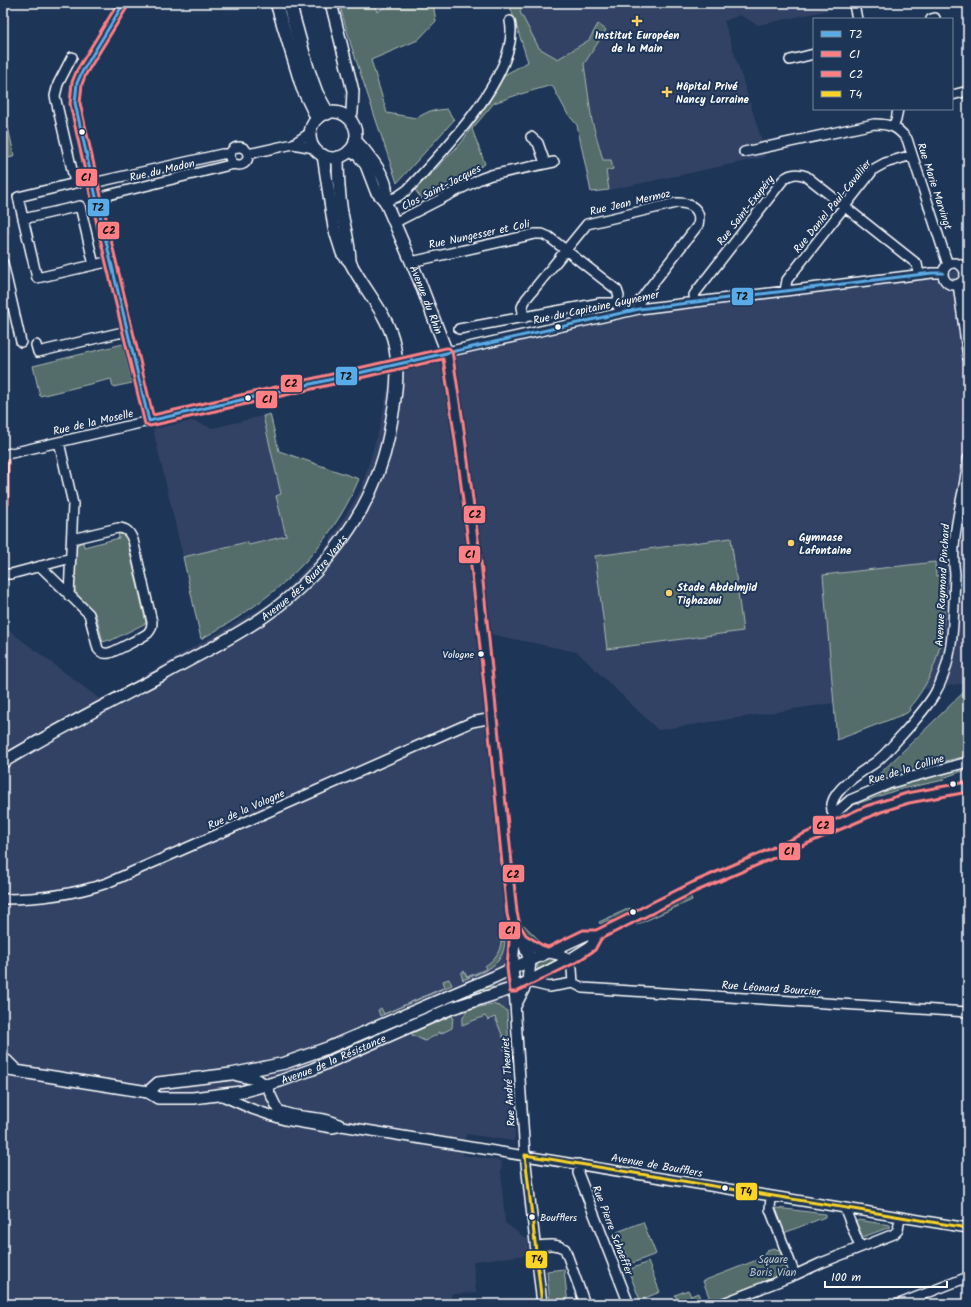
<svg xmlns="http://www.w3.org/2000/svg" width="971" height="1307" viewBox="0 0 971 1307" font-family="Kalam,sans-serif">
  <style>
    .built { fill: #334365 }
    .green { fill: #546d6a; stroke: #aab6b4 }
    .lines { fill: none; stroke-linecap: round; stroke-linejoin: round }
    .minor-casing { stroke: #fff; stroke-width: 12 }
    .major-casing { stroke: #fff; stroke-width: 14 }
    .highway-casing { stroke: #fff; stroke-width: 16 }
    .minor { stroke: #1d3557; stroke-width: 9 }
    .major { stroke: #1d3557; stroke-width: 11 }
    .highway { stroke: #1d3557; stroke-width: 13 }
    .minor-bridge-casing { stroke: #fff; stroke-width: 12; stroke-linecap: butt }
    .minor-bridge { stroke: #1d3557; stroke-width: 9 }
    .bus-1-casing { stroke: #1d3557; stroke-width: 6 }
    .bus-2-casing { stroke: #1d3557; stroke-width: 6 }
    .bus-3-casing { stroke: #1d3557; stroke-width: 6 }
    .bus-4-casing { stroke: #1d3557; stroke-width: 6 }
    .bus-1 { stroke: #5aace8; stroke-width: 3 }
    .bus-2 { stroke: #ff8084; stroke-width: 3 }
    .bus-3 { stroke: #ff8084; stroke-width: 3 }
    .bus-4 { stroke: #fcd526; stroke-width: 3 }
    .poi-dot { fill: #ffd166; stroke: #1d3557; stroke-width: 1.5 }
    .bus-dot { fill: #fff; stroke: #1d3557; stroke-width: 1.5 }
    .labels { text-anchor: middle; stroke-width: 4; stroke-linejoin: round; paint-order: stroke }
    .bus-label { font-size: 10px; fill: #fff; stroke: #1d3557; text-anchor: end }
    .poi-label { font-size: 11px; font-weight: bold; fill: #fff; stroke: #1d3557; text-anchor: start }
    .street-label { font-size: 11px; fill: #fff; stroke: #1d3557 }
    .park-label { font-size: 11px; fill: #bbc5c3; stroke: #1d3557 }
    .line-badge { stroke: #1d3557; stroke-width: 1.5 }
    .pale-badge-label { font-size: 11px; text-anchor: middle; font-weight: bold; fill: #111 }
  </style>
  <rect width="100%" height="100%" fill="#1d3557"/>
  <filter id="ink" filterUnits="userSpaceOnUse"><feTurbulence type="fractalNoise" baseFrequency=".025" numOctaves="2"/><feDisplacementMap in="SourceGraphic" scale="8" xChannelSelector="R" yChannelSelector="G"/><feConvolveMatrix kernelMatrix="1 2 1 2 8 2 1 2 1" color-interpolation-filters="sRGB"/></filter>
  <g filter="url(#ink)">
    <path class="built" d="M525 3H858V4L758 25 740 15 724 21 762 141 765 157 609 190 606 171 592 121 584 64 598 25 589 40 558 59 539 49 519 12Z
      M3 198 11 233 5 235 9 250 3 252Z
      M968 266V684H958L658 730 577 652 490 634 488 737 504 893 508 1019 515 1137 513 1141 466 1134 463 1155 502 1161 501 1172 505 1223 528 1240 529 1255 473 1261 476 1293 451 1294V1304H3V626L101 700 274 601 324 550 361 490 380 426 391 373 449 349 637 304 952 272Z
      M263 416 281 494 277 496 286 536 249 545 247 542 183 557 153 429 192 421 213 428Z"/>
    <path class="green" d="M339 3H374L377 12 391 3H433L436 21 418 40 371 60 387 113 416 118 430 111 447 109 454 120 397 183 351 45Z
      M509 3H525L520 12 539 48 558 59 589 40 598 24 606 30 584 64 592 121 603 160H611L613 169 606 171 609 190 591 192 577 125 567 113 552 85 514 96 494 103 472 129 485 164 422 199 415 190 462 142 488 100 506 74 528 62Z
      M7 123 14 154 13 157 3 159V124Z
      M123 344 132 383 113 387 111 379 40 396 33 366Z
      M270 414 279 451 359 479C328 553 270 602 201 639L183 557 247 542 249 545 286 536 276 496 281 494 263 416Z
      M118 533 126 535 146 623 110 641 109 640 103 642 96 615 77 595 74 588 76 548 78 544 83 542 84 547 119 538Z
      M731 538 743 631 607 649 595 556Z
      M935 562 936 576H942L943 582 946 585C943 633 942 669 909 708L910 710 907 713 837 740 823 575Z
      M968 688V756L899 771 872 781Z
      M968 766V769L943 778 944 780 897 790 851 806C866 799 881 791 896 786 920 778 944 774 968 766Z
      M691 897 692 900 636 925 635 923Z
      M630 908 631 910 600 924 599 922Z
      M524 925 539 940 536 944 532 940 522 926Z
      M505 940C504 967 484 971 463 980L461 974 462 972 464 971 467 977 486 969 485 966C494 960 500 953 501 942Z
      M552 957 559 960 538 971 537 964Z
      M449 979 452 985 380 1016 378 1010 381 1008 384 1014 445 987 443 981Z
      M492 985 493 989 473 994 475 991Z
      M492 1004 499 1006 507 1011 509 1052H506L503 1048V1046L506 1045 495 1017 488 1020 485 1016 462 1025V1020L467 1010Z
      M451 1016H453L452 1028 440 1034V1032H438V1034L425 1041 412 1035V1033Z
      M777 1208 825 1214V1217L784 1233 775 1210Z
      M858 1220 890 1225V1227L863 1237 856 1222Z
      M643 1222 656 1254 630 1264 617 1232Z
      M774 1248 781 1251 788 1272 711 1302 703 1281 762 1258 767 1250Z
      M648 1262 660 1292 640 1300 628 1270Z
      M564 1269 568 1304H550L547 1271Z
      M688 1290 691 1296 698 1293 702 1304H679L675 1295Z"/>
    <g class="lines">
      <g class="minor-casing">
        <path id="minor" d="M124 3 82 72 77 83 75 103 105 237 149 421
          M854 5 857 19
          M931 19 935 18V19
          M72 57 58 84 55 96 75 183
          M790 60 814 54
          M952 95 968 91
          M893 126 896 120 898 109
          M531 137 538 143 545 163
          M293 144 314 148
          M230 156a9 9 0 1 1 18 0a9 9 0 1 1-18 0Z
          M744 152 874 124C891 124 897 127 907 139L948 265
          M248 154 293 144 310 133
          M92 179 18 197 37 278 111 261
          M93 183 222 154H230
          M96 198 234 164
          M385 201 397 197 407 190C440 155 521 73 510 21
          M23 219 80 206 94 265
          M394 223 480 179 491 175 554 162
          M411 262 535 234H542L549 237 617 290 619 296 617 303
          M3 263 21 342
          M943 274a11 11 0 1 1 22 0a11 11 0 1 1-22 0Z
          M958 284 968 358
          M785 291 787 280 874 169 885 163 912 155
          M695 302 694 295 696 292 783 180C790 173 797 173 806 176L917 264 919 274
          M524 318 522 307 526 299 587 224 676 203C690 202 702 209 698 225L647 291 639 302V309
          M459 329 600 303H617L619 309
          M36 345 38 352 127 331
          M433 355 639 309 932 273H943
          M59 442 73 504 69 596
          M3 455 372 369
          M3 460V504
          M40 566 89 614 98 649C100 652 104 654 109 653 114 652 143 637 148 633 151 630 152 626 152 622L133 540C130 533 127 528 118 528L72 539
          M3 574H11L71 558
          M833 815 850 800 888 784 908 778 968 762
          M841 823C838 820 834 818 833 814 824 793 862 772 876 762 882 757 888 751 893 745 907 729 923 713 934 695 956 659 953 615 955 574 951 548 957 522 962 496 965 484 966 471 968 459
          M3 899C40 899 72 895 107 883L472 722 492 718
          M568 961 572 969 573 983
          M573 983 583 988 968 1012
          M514 988 525 1155 542 1304
          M516 1006 528 982 549 987 573 983
          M3 1058 7 1060 19 1072
          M266 1085C269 1090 276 1108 279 1110 282 1112 287 1113 290 1114 307 1118 327 1116 342 1126
          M220 1095 252 1109 285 1120 332 1128 342 1126 366 1130 968 1228
          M579 1164 578 1173 628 1302V1304
          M771 1197 770 1209 795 1275
          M845 1209 860 1247
          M536 1246C546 1245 556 1243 565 1249L585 1304
          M721 1304 795 1275 821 1263 894 1234 898 1230 900 1218
          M899 1304 968 1277"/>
      </g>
      <g class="major-casing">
        <g id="major">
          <path d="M276 3 302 88 317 119"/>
          <path d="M331 3 353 91 352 112 349 118"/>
          <circle cx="333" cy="135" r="23"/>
          <path d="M355 140C365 150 385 174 386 188 387 192 385 197 385 201"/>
          <path id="s1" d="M349 151 358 155 366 165 376 191 385 201 419 280 447 353 464 465 491 702 512 913 515 927 512 968 514 988"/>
          <path d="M338 157C338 176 339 194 342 213 345 229 350 245 350 262"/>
          <path id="s2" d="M3 762C56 730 111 702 166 673 198 655 231 639 262 618 324 575 374 510 389 435 395 404 401 370 393 339 385 311 363 288 350 262L342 253 334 228 323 155"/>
          <path d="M515 927 522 939 530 960 528 982"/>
          <path d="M522 939 540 950 559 954 568 961"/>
          <path id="s3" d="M3 1069 148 1092 158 1098H193L241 1092 280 1081 313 1069 452 1008 514 988 528 982 568 961 592 946 597 935"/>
          <path d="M237 1075 255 1079 266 1085"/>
          <path d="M148 1092 158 1083 231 1074 251 1070 285 1063 330 1047 494 977 585 935H597L695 886 760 859 868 811 908 798 968 787"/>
        </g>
      </g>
      <g class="highway-casing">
        <path id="highway" d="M289 3 307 68 316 93 327 113"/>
      </g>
      <use href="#minor" class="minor"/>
      <use href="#major" class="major"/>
      <use href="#highway" class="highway"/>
      <g class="minor-bridge-casing">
        <path id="minor-bridge" d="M372 369 433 355"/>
      </g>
      <use href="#minor-bridge" class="minor-bridge"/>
      <g class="bus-1-casing">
        <path id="bus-1" d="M124 3 82 72 77 83 75 103 105 237 149 421
          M149 421 639 309 932 273H943"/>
      </g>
      <g class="bus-2-casing">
        <path id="bus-2" d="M118 3 77 70 72 82 70 104 100 238 145 424 150 426 443 359C472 543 488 728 507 914L510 927 507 968 510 992H516L577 962 595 950 601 939 697 891 881 812 909 803 968 792"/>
      </g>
      <g class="bus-3-casing">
        <path id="bus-3" d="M128 6 86 74 82 84 80 103 110 236 153 415 446 348H449L452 351 463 422 481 562 517 912 520 925 526 935 542 945 548 947 583 930H596L693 882 758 854 866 806 907 793 967 782
          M8 460V504"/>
      </g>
      <g class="bus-4-casing">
        <path id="bus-4" d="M525 1155 968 1228
          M525 1155 542 1304"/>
      </g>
      <use href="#bus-1" class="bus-1"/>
      <use href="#bus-2" class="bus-2"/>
      <use href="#bus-3" class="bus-3"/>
      <use href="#bus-4" class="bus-4"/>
    </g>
  </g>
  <g class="poi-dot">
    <path d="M635 15h4v4h4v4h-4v4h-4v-4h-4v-4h4z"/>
    <path d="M665 86h4v4h4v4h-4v4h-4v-4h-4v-4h4z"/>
    <circle cx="791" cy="543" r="4"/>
    <circle cx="669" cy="593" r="4"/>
  </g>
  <g class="bus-dot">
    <circle cx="82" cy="132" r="3.5"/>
    <circle cx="558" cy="327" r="3.5"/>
    <circle cx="248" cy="398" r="3.5"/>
    <circle cx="481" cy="654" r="3.5"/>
    <circle cx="953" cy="784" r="3.5"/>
    <circle cx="633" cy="912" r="3.5"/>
    <circle cx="725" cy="1188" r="3.5"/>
    <circle cx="532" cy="1217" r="3.5"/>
  </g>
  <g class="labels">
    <g class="bus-label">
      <text x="474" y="658">Vologne</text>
      <text x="540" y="1221" text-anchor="start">Boufflers</text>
    </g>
    <g class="poi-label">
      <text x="637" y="39" text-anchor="middle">Institut Européen<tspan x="637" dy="13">de la Main</tspan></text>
      <text x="676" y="90">Hôpital Privé<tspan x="676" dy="13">Nancy Lorraine</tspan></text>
      <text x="799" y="541">Gymnase<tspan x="799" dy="13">Lafontaine</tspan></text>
      <text x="677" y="591">Stade Abdelmjid<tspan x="677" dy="13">Tighazoui</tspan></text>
    </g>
    <g class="street-label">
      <text transform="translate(162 170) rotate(-13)" y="4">Rue du Madon</text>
      <text transform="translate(935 186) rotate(72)" y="4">Rue Marie Marvingt</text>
      <text transform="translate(441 187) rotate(-27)" y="4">Clos Saint-Jacques</text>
      <text transform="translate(630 202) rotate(-13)" y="4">Rue Jean Mermoz</text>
      <text transform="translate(832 206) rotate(-51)" y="4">Rue Daniel Paul-Cavallier</text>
      <text transform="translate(745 210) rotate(-52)" y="4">Rue Saint-Exupéry</text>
      <text transform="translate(479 234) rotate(-12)" y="4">Rue Nungesser et Coli</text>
      <text dy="4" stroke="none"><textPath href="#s1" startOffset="171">Avenue du Rhin</textPath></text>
      <text transform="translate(596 307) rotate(-12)" y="4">Rue du Capitaine Guynemer</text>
      <text transform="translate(93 422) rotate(-13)" y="4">Rue de la Moselle</text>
      <text dy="4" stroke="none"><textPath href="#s2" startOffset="355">Avenue des Quatre Vents</textPath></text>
      <text transform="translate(942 585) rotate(-87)" y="4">Avenue Raymond Pinchard</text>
      <text transform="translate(906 769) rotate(-17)" y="4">Rue de la Colline</text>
      <text transform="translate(246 809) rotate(-24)" y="4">Rue de la Vologne</text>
      <text transform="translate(771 988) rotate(4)" y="4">Rue Léonard Bourcier</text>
      <text dy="4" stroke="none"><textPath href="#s3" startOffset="340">Avenue de la Résistance</textPath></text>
      <text transform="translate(508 1082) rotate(-94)" y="4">Rue André Theuriet</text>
      <text transform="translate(657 1165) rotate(10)" y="4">Avenue de Boufflers</text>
      <text transform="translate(613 1230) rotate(69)" y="4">Rue Pierre Schaeffer</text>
    </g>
    <g class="park-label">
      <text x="773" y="1263">Square<tspan x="773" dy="13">Boris Vian</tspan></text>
    </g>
  </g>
  <g class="line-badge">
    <rect x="75" y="168" width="23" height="19" rx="4" fill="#ff8084"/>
    <rect x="87" y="198" width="23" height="19" rx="4" fill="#5aace8"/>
    <rect x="97" y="221" width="23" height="19" rx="4" fill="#ff8084"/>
    <rect x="731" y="287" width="23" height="19" rx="4" fill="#5aace8"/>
    <rect x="335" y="366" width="23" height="20" rx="4" fill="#5aace8"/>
    <rect x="280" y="374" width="23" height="19" rx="4" fill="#ff8084"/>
    <rect x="255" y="390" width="23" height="19" rx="4" fill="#ff8084"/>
    <rect x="463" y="505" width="23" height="19" rx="4" fill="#ff8084"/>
    <rect x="458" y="545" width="23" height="19" rx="4" fill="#ff8084"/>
    <rect x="812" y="815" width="23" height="20" rx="4" fill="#ff8084"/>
    <rect x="778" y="842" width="23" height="19" rx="4" fill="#ff8084"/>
    <rect x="502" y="864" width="23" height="19" rx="4" fill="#ff8084"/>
    <rect x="498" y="921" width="23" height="19" rx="4" fill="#ff8084"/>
    <rect x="735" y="1182" width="23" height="19" rx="4" fill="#fcd526"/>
    <rect x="525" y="1250" width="23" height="19" rx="4" fill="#fcd526"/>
  </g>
  <g class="pale-badge-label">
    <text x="86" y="181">C1</text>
    <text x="98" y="211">T2</text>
    <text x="109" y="234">C2</text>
    <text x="742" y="300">T2</text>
    <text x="346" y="380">T2</text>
    <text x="291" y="387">C2</text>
    <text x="267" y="403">C1</text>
    <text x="475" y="518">C2</text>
    <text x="470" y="558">C1</text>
    <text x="823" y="829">C2</text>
    <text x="789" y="855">C1</text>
    <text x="513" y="878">C2</text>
    <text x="510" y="934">C1</text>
    <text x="746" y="1195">T4</text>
    <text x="537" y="1263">T4</text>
  </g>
  <rect width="971" height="1307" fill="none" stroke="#1d3557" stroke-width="16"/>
  <rect x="8" y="8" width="955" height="1291" fill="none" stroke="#fff" stroke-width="1.5" filter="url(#ink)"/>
  <rect x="813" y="18" width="140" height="92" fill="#1d3557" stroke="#77869a"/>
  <rect x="821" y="31" width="20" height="6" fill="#5aace8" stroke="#77869a"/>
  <text x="849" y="38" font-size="12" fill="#ffffff">T2</text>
  <rect x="821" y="51" width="20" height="6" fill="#ff8084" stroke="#77869a"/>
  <text x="849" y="58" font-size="12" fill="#ffffff">C1</text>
  <rect x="821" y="71" width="20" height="6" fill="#ff8084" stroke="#77869a"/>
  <text x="849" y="78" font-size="12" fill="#ffffff">C2</text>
  <rect x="821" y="91" width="20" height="6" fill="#fcd526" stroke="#77869a"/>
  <text x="849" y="98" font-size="12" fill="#ffffff">T4</text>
  <path d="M825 1281v6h122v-6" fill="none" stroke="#ffffff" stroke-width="2"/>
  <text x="831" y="1281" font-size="12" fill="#ffffff" stroke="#1d3557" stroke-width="3" paint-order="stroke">100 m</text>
</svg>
